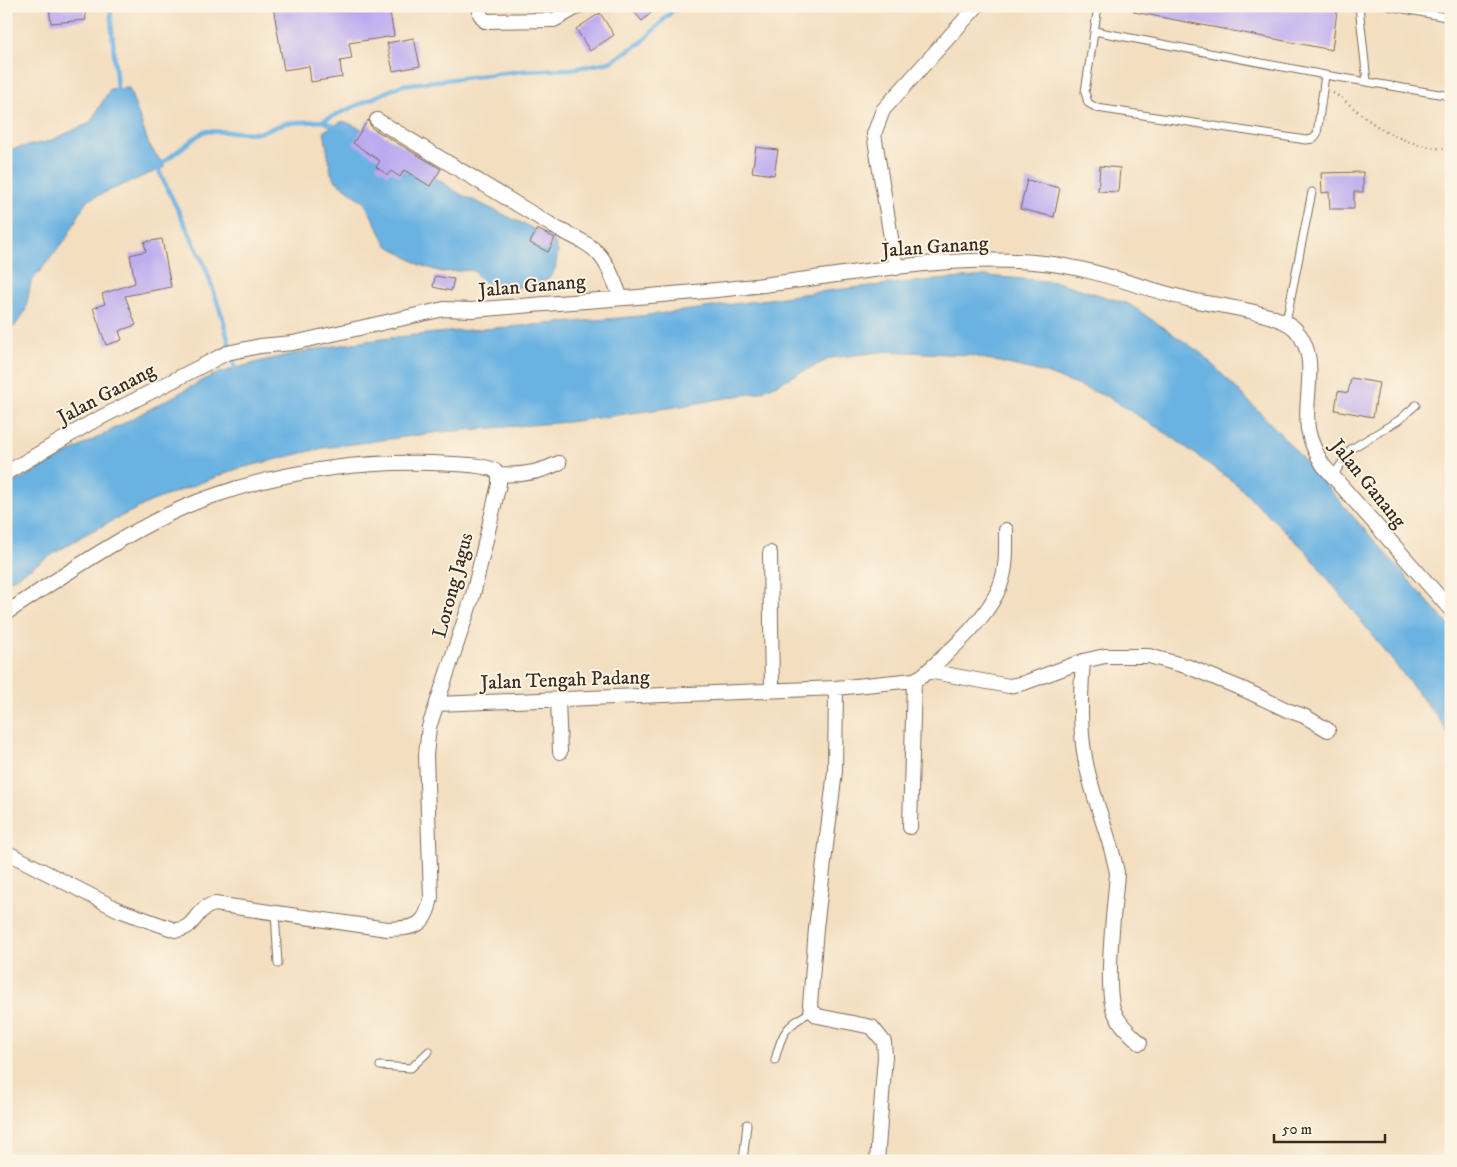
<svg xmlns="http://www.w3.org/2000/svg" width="1457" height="1167" viewBox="0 0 1457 1167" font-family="'IM FELL DW Pica',serif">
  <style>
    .water { fill: #6bb2e2; stroke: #536e80 }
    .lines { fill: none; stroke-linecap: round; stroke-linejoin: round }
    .stream { stroke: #6bb2e2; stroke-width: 4.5 }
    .building { fill: #bcaaf0 }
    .lane-casing { stroke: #7b6957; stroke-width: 9 }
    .street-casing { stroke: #7b6957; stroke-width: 16 }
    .path { stroke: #7b6957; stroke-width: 2.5; stroke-dasharray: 1 4; stroke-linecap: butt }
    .lane { stroke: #fff; stroke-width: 7 }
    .street { stroke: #fff; stroke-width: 14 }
    .labels { text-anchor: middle; stroke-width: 4; stroke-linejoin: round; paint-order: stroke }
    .street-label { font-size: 20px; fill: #3b2a1e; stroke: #fcf5e5 }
  </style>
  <rect width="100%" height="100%" fill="#fcf5e5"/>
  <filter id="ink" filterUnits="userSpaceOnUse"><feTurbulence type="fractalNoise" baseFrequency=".02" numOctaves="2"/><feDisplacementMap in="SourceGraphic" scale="10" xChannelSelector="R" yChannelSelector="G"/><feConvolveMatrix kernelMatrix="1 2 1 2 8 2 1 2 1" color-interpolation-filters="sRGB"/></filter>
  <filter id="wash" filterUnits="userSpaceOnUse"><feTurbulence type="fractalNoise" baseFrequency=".0096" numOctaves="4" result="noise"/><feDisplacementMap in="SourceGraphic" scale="20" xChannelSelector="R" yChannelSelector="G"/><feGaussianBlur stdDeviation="1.12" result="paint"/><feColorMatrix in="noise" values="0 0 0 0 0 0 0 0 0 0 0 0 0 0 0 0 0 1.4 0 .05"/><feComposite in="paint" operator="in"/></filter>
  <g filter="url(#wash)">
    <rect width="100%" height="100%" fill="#f3dec0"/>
    <path class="water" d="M129 88 149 145 165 167 87 200 66 239 31 282 25 312 14 327 6 328V150L47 142 90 123 110 89Z
      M343 121 360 128 460 194 553 238 558 252 555 269 551 276 535 287H513L484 282 472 270 441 272 420 265 387 245 364 202 336 181 331 173 324 131Z
      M987 276 1057 282 1129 304 1202 354 1278 431 1451 628V741L1444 726 1306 551 1235 483 1169 435 1108 397 1046 373 969 355 887 351 831 358 760 392 675 407 568 422 441 432 323 448 237 469 150 502 84 535 6 583V487L211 376C343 332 482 331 619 318 686 312 752 301 818 292 874 285 930 280 987 276Z"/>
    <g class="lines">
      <path class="stream" d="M110 6 117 89
        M322 121 402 85 521 71 571 69 610 62 642 42 677 6
        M162 163 204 131 258 133 286 123 322 121 334 126
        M158 169 205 266 223 319 235 368"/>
    </g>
    <g id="blocks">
      <path class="building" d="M49 6H85L86 20 51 23Z
        M273 6H389L394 36 349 43 352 59 340 61 342 77 311 82 309 66 284 70Z
        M629 6H659L642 21Z
        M1134 6H1314L1337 11 1332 50 1134 12Z
        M600 13 614 35 590 51 576 29Z
        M414 38 420 66 393 71 387 43Z
        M368 120 372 128 441 169 430 186 404 170 400 177 391 171 388 175 376 167 380 161 353 143Z
        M756 147 778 150 774 175 752 172Z
        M1100 166 1120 168 1118 192 1098 191Z
        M1363 172V192H1354V209H1330L1329 192 1322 193 1321 173Z
        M1027 180 1060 188 1054 217 1020 209Z
        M537 229 555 238 548 252 530 243Z
        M162 239 171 287 125 296 136 325 119 331 122 340 106 345 93 308 105 304 102 294 135 283 130 255 146 251 144 242Z
        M435 276 454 279 451 291 433 287Z
        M1351 378 1379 383 1373 417 1335 410 1338 391 1348 393Z"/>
    </g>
  </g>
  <g filter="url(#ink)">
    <use href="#blocks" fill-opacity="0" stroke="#7b6957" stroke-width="1"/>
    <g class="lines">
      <g class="lane-casing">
        <path id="lane" d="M1098 6 1085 92 1088 103 1097 108 1306 140 1313 139 1317 134 1325 75
          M1359 6 1367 82
          M1389 6 1451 18
          M1094 31 1325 75 1451 96
          M1286 322 1312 192
          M1333 476 1351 449 1399 420 1416 405
          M275 912 278 964
          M775 1060C782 1031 786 1026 812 1011
          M380 1066 411 1068 429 1051
          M743 1161 747 1124"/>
      </g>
      <g class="street-casing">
        <path id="street" d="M480 6V14L485 21 554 20 579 6
          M377 120 558 229C602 250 603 253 621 298
          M896 268 874 134 883 110 977 6
          M6 473 90 423 227 353 260 346 293 343 444 309 472 310C563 302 655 297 746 287 844 276 945 253 1044 263 1095 268 1142 289 1192 300 1217 306 1278 312 1295 329 1321 357 1303 395 1308 429 1310 442 1316 453 1323 465L1451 610
          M499 474C521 476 539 473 559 463
          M770 553 772 690
          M6 613C66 574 143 520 210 497 281 472 358 461 433 463 448 464 491 463 499 474
          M1083 661C1080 699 1079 739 1089 776 1097 809 1111 840 1117 873 1115 903 1104 986 1114 1011 1119 1024 1130 1033 1140 1043
          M928 671 1009 686 1024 683 1083 661 1105 656H1149L1189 667 1245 690 1287 710 1304 716 1328 730
          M836 688 835 771 816 928 810 1005 812 1011 818 1016 872 1027 884 1042 885 1056 877 1161
          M558 699 560 752
          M437 704 836 688 914 680 922 676C949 652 989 618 1001 583 1007 567 1006 548 1006 530
          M910 827 914 680
          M6 852 119 910 175 930C196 930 194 908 215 904L387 929C416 928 426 927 431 897L426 755 429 727 473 595 499 484V474"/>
      </g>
      <path class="path" d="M1333 93C1346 100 1355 110 1367 119 1390 137 1422 149 1451 149"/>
      <use href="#lane" class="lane"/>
      <use href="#street" class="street"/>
    </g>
  </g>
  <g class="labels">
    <g class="street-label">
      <text transform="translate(935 246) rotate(-4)" y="7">Jalan Ganang</text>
      <text transform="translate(532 285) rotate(-5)" y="7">Jalan Ganang</text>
      <text transform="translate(106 393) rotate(-28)" y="7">Jalan Ganang</text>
      <text transform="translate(1369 483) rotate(51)" y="7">Jalan Ganang</text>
      <text transform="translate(452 585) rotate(-75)" y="7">Lorong Jagus</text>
      <text transform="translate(565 679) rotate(-2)" y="7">Jalan Tengah Padang</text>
    </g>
  </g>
  <rect width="1457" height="1167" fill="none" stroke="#fcf5e5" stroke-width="25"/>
  <path d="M1274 1134v8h111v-8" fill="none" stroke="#3b2a1e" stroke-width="2.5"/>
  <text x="1282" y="1134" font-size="15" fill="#3b2a1e" stroke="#fcf5e5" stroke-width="4" paint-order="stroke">50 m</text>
</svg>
